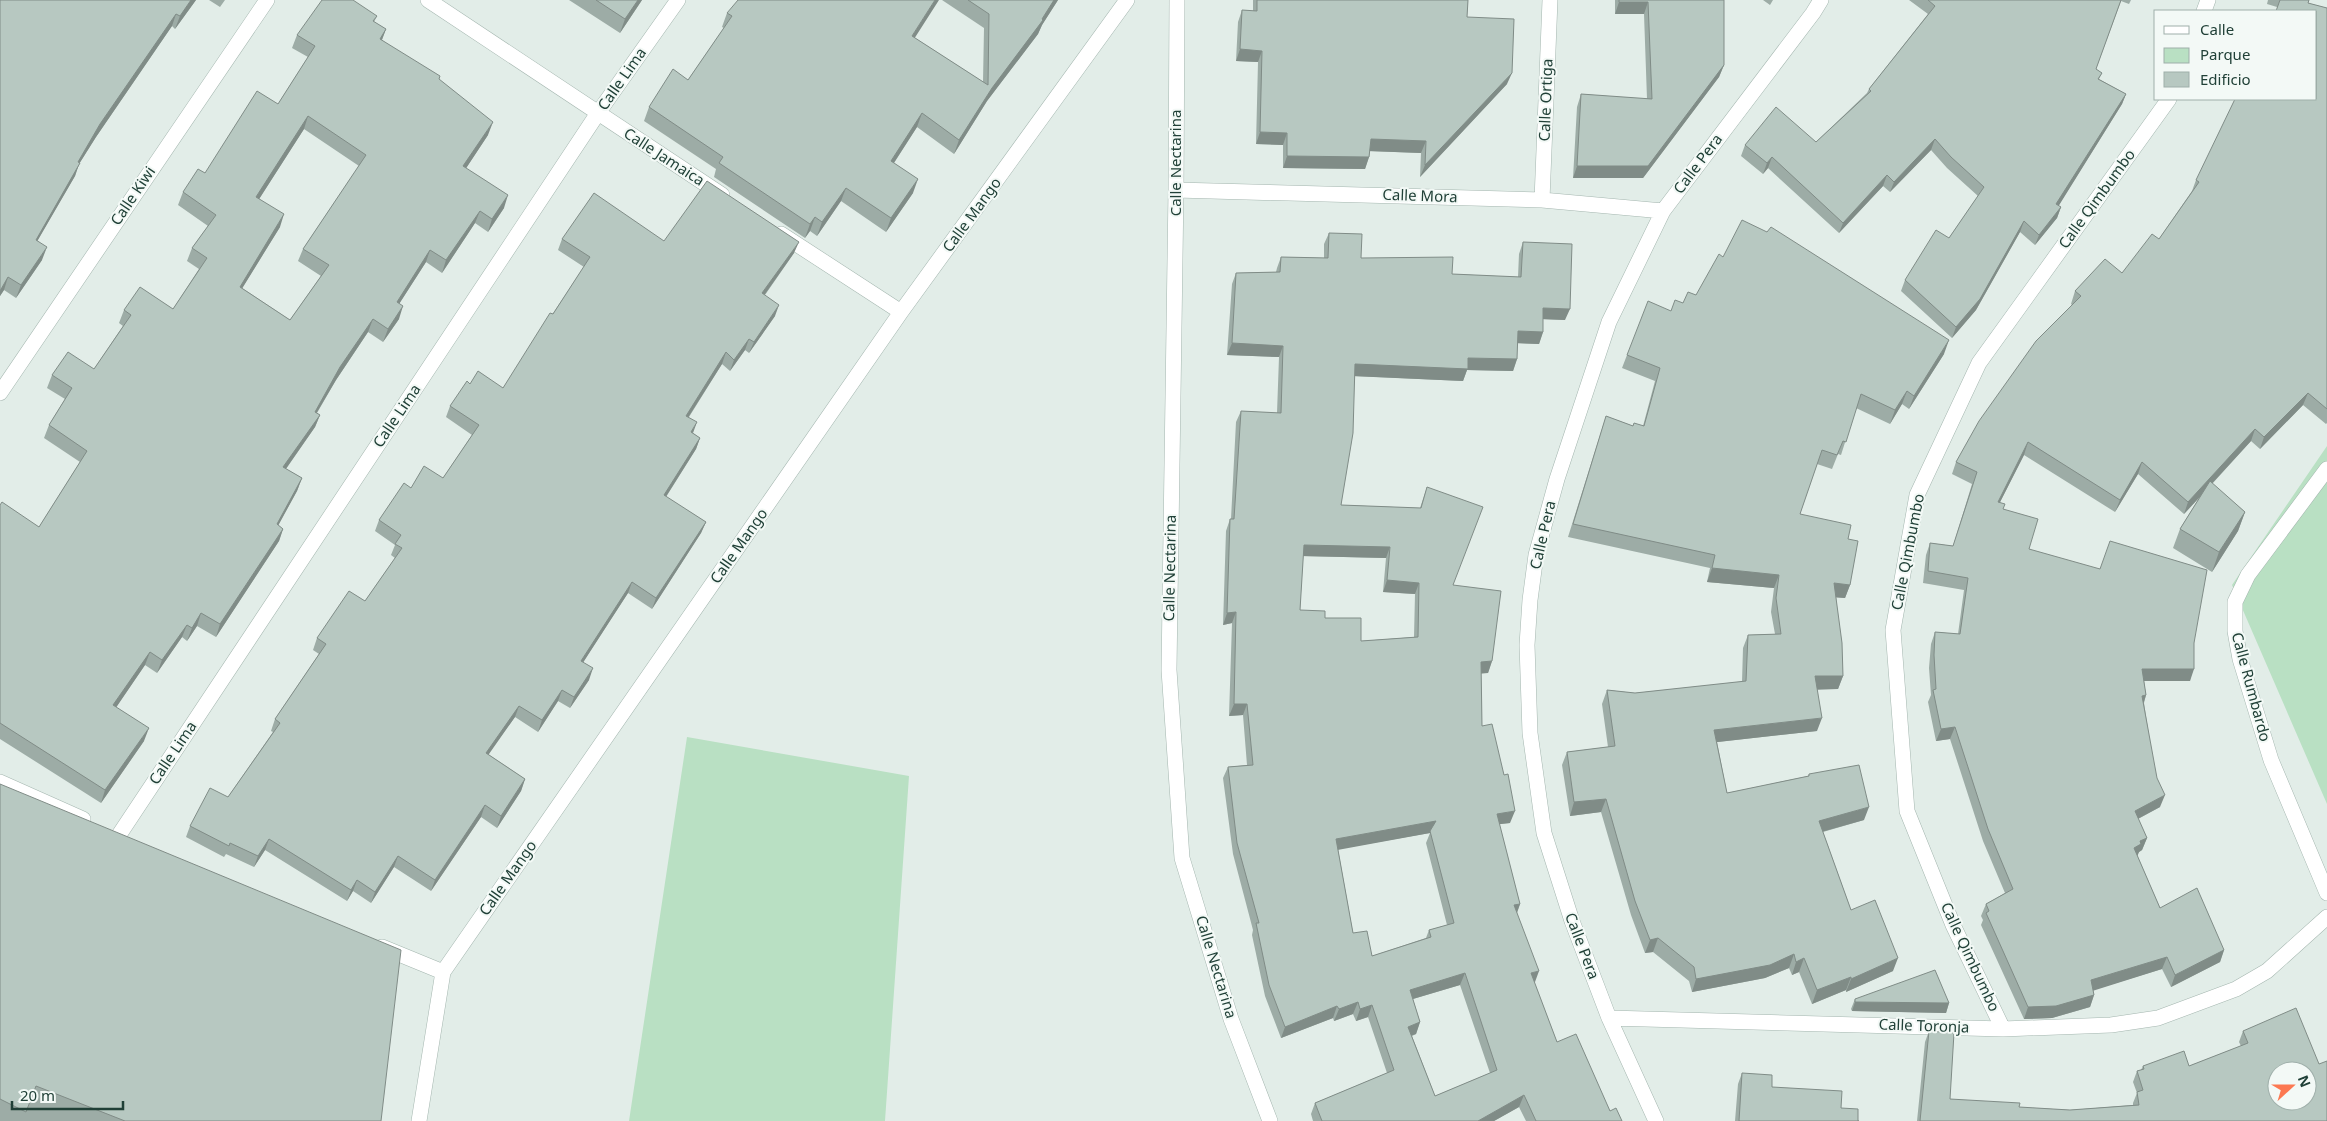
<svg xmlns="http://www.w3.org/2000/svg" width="2327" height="1121" viewBox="0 0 2327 1121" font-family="'Noto Sans',sans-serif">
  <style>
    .green { fill: #b9e0c3 }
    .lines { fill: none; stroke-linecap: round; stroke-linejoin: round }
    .minor-casing { stroke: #a4b6af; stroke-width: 16 }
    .minor { stroke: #fff; stroke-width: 15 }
    .wall { fill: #9daca6; fill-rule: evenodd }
    .shaded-wall { fill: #808c87 }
    .building { fill: #b7c8c1; stroke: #808c87; fill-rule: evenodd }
    .labels { text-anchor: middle; stroke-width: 4; stroke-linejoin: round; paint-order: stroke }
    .street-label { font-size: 15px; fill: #204037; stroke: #f3f9f6 }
  </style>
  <rect width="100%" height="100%" fill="#e2ede8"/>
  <path class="green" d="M2327 446V804L2232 585Z
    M687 737 909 776 885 1121H629Z"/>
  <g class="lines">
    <g class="minor-casing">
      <path id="minor" d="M428 0 722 195
        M1177 0 1176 190 1169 670 1182 858 1231 1019 1270 1121
        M2204 11 2208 0
        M1176 190 1542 200 1663 211
        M1542 200 1550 0
        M781 234 901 312
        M0 393 267 0
        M2327 469 2248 575 2235 602V631L2240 659 2271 760 2327 893
        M0 782 83 819
        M119 835 598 113 678 0
        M382 947 443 972
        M1609 1018 2003 1029 2111 1025 2158 1018 2236 989 2267 971 2327 917
        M2003 1029 1953 925 1907 811 1893 630 1917 495 1979 363 2169 99
        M419 1121 443 972 901 312 1127 0
        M1656 1121 1609 1018 1572 921 1544 833 1530 733 1527 645 1530 600 1536 555 1557 479 1609 322 1663 211 1813 13 1821 0"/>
    </g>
    <use href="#minor" class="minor"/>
  </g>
  <path class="wall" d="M0 0H196L175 29 172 26 96 137 79 164 75 176 37 241 42 260 16 298 4 290 0 296Z
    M209 0H225L220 7Z
    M569 0H642L620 33Z
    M942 0H1058L1042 25 1038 34 987 101 954 154 917 127 894 163 913 193 886 232 841 201 817 236 810 231 805 238 714 177 716 169 644 121 649 107 688 80 724 28 722 27 727 13 915 38 983 82 984 28Z
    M1253 0H1468L1467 17 1507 84 1420 177 1421 153 1370 151 1369 157 1365 169 1283 168V145L1256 144 1258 62 1236 61 1238 22 1242 10 1253 11Z
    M1615 0H1724V65L1719 77 1643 178H1573L1577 107 1581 94 1647 99 1644 14H1615Z
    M1763 0H1773L1770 5Z
    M1909 0H2131L2129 4 2121 1 2096 69 2102 73 2099 79 2126 94 2122 104 2058 206 2061 207 2057 218 2035 245 2020 232 1976 310 1952 338 1901 291 1905 280 1949 238 1978 196 1947 168 1931 150 1890 192 1883 186 1839 233 1768 168 1763 174 1741 156 1745 145 1816 142 1867 93 1869 89 1928 14Z
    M2268 0H2309L2308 3 2327 8V423L2326 424 2303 405 2260 449 2251 441 2212 484 2245 512 2238 531 2212 572 2173 548 2180 529 2199 498 2184 514 2138 474 2115 512 2024 455 2000 502 2003 509 2029 549 2194 643 2190 681H2144L2146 695 2144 703 2160 807 2138 819 2147 838 2142 850 2139 852 2137 855 2160 908 2224 950 2220 962 2171 987 2162 969 2093 990 2094 995 2090 1007 2052 1018 2024 1019 1981 925 1983 920 1981 916 1986 904 2005 893 1983 841 1950 739 1936 741 1928 702 1931 695 1929 668 1931 644 1935 632 1958 634 1964 590 1923 583 1926 555 1930 543 1953 546 1972 484 1952 474 1956 462 2072 305 2071 304 2075 291 2122 273 2159 239 2192 191 2196 180 2316 99 2277 7 2267 4Z
    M377 16 374 22 386 29 382 40 439 80 488 135 466 168 504 208 488 232 475 223 442 273 426 262 399 304V319L383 342 368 332 336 380 317 413 320 415 315 427 286 469 302 478 297 491 278 525 283 529 279 541 216 637 197 626 187 641 182 637 157 673 145 665 116 707 144 741 101 803 0 739V505L39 527 80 462 44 438 49 425 65 399 47 388 52 375 94 369 123 326 119 323 124 310 173 309 199 269 187 261 192 248 208 226 178 205 183 192 205 173 278 104 308 57 292 48 297 35ZM304 129 359 166 303 249 298 261 321 276 290 320 242 288 280 227 259 199Z
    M1329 233 1361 258 1452 274 1518 277 1519 254 1523 242 1565 320 1543 319V332L1539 344 1517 343V359L1513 371 1467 370 1463 381 1355 376 1341 505 1420 508 1427 487 1453 585 1492 661 1488 673H1481L1482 726 1510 823 1499 824 1520 904 1517 913 1534 982 1557 1042 1610 1111 1622 1121H1526L1519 1107 1494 1121H1313L1311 1114 1315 1103 1387 1073 1368 1017 1356 1021 1353 1014 1334 1021 1333 1018 1281 1038 1265 996 1252 935 1253 930 1233 854 1223 778 1228 767 1247 765 1243 715 1229 716 1232 623 1223 625 1226 531 1230 519H1231L1236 422 1241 411 1277 413 1279 357 1227 355 1232 284 1236 273 1276 272 1277 268 1281 257 1324 258V244ZM1303 556 1386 558 1383 592 1415 594 1414 637 1361 641 1325 618 1300 610ZM1430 833 1426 843 1447 925 1429 930 1426 938 1372 956 1353 933 1338 849ZM1460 985 1490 1073 1435 1096 1412 1036 1416 1034 1420 1022 1413 999Z
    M562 239 664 241 794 253 765 295 775 316 749 353 745 350 730 371 722 364 689 417 693 433 700 438 696 449 666 497 706 522 701 533 652 609 628 593 583 662 589 680 570 708 558 701 538 732 515 717 488 754 525 779 521 791 497 828 481 817 431 891 394 867 371 903 353 891 347 901 265 850 254 867 226 854 224 857 186 837 190 826 228 797 273 732 271 731 275 719 319 654 313 650 317 638 365 601 395 558 391 555 395 545 375 531 379 520 411 488 443 478 472 435 446 417 450 406 470 384 503 388 584 267 558 250Z
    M1723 257 1944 354 1909 409 1902 404 1890 424 1856 408 1841 455 1838 454 1832 469 1817 464 1800 514 1848 539 1850 585 1845 598 1836 597 1843 676 1838 689H1817V731L1717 742 1727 793 1808 776 1809 774 1864 820 1823 832 1851 910 1893 971 1846 992V990L1812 1004 1799 972 1792 975 1789 968 1765 978 1692 992 1689 981 1653 952 1645 953 1631 915 1601 812 1570 816 1562 765 1567 752 1608 747 1602 704 1607 690 1635 693 1742 682 1743 648 1748 635 1775 634 1771 612 1774 588 1707 582 1710 568 1568 537 1606 416 1633 426H1643L1655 381 1622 368 1627 355 1671 311 1696 295Z
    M0 784 381 1121H0Z
    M1855 999 1949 1003 1946 1013 1852 1011 1851 1009Z
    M1929 1031 1950 1099 2019 1107 2070 1110 2133 1105V1103L2137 1093 2133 1082 2137 1071 2141 1070 2143 1066H2189L2241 1046 2239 1042 2243 1031 2319 1064 2327 1121H1917L1925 1042Z
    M1742 1073 1772 1087 1841 1108 1858 1121H1859H1735L1738 1084Z"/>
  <path class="shaded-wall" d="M191 0H196L175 29 180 16Z
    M638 0H642L620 33 625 19Z
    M935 0H939L907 50 912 36Z
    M1054 0H1058L1042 25 1038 34 987 101 954 154 959 140 992 88 1042 19Z
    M1619 2H1648L1644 14H1615Z
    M176 14 172 26 96 137 79 164 75 176 31 252 36 240 78 162 100 124Z
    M386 29 381 42 380 39Z
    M1240 49 1262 51 1258 62 1236 61Z
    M1724 65 1719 77 1643 178H1573L1577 166Z
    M1512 73 1507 84 1420 177 1425 165Z
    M2126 94 2122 104 2053 215 2056 204Z
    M922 113 917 127 886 175 891 161Z
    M308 116 304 129 252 210 256 197Z
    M493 122 488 135 459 179 463 166Z
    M1260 132 1287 133 1283 145 1256 144Z
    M1371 139 1426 141 1421 153 1367 151Z
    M1935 139 1931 150 1890 192 1894 182Z
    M1287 156 1369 157 1365 169 1283 168Z
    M1772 157 1768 168 1763 174 1767 163Z
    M1887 175 1883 186 1839 233 1843 223Z
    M918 179 913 193 886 232 891 218Z
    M846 188 841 201 817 236 822 222Z
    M508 195 504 208 488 232 492 219Z
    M2061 207 2057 218 2035 245 2039 235Z
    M480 211 475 223 442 273 446 260Z
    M284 214 280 227 235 300 240 287Z
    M815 217 810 231 805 238 810 224Z
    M2024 221 2020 232 1976 310 1952 338 1956 327Z
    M799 242 794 253 758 304 762 293Z
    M47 247 42 260 16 298 21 285Z
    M430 250 426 262 392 315 397 302Z
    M8 277 4 290 0 296V291Z
    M779 305 775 316 749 353 754 342Z
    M403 306 399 319 383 342 388 329Z
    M1543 308 1570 309 1565 320 1539 319Z
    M373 319 368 332 336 380 310 424 315 412 340 367Z
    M1518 331 1543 332 1539 344 1514 343Z
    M749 339 745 350 730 371 734 360Z
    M1949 340 1944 354 1909 409 1914 396Z
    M1232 343 1283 346 1279 357 1227 355Z
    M726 352 722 364 682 427 686 416Z
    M1468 358 1517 359 1513 371 1467 370 1463 381 1351 376 1355 364Z
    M1907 391 1902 404 1890 424 1895 410Z
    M2308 393 2303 405 2260 449 2264 437Z
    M320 415 315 427 278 480 283 467Z
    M697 422 693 433 691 432Z
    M2255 429 2251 441 2184 514 2188 502Z
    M700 438 696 449 660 506 664 495Z
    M2028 442 2024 455 1994 514 1998 502Z
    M2142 462 2138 474 2115 512 2120 500Z
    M302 478 297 491 272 537 277 524Z
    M2245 512 2238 531 2212 572 2219 552Z
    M706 522 701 533 652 609 656 598Z
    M283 529 279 541 216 637 220 624Z
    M1304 545 1390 547 1386 558 1300 556Z
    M1712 568 1779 575 1774 588 1707 582Z
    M1387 580 1419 583 1415 594 1383 592Z
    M632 582 628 593 577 672 581 661Z
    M1834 583 1850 585 1845 598 1829 597Z
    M1236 612 1232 623 1223 625 1227 613Z
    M201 613 197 626 187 641 192 628Z
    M187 625 182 637 157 673 162 660Z
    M150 652 145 665 109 718 113 705Z
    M1492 661 1488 673 1477 674 1481 662Z
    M593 668 589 680 570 708 574 697Z
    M2142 669H2194L2190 681H2138Z
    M1815 676H1843L1838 689 1810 690Z
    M562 690 558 701 538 732 542 720Z
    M2146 695 2142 708V696Z
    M1234 704H1247L1243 715 1229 716Z
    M519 706 515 717 482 764 486 753Z
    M1822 718 1817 731 1709 743 1714 730Z
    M1955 727 1950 739 1936 741 1941 729Z
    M149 728 144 741 101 803 105 790Z
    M525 779 521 791 497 828 501 816Z
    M2165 795 2160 807 2130 823 2135 811Z
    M1606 799 1601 812 1570 816 1574 802Z
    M485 805 481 817 431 891 435 880Z
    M1869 807 1864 820 1814 834 1819 821Z
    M1515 811 1510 823 1492 825 1497 814Z
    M1436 821 1430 833 1332 851 1336 839Z
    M2147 838 2142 850 2139 852 2137 857 2134 848 2140 841Z
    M269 839 265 850 254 867 258 856Z
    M398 856 394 867 371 903 375 892Z
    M357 880 353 891 347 901 351 890Z
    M1520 904 1516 915 1514 905Z
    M1658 938 1653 952 1645 953 1650 940Z
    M2224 950 2220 962 2171 987 2175 975Z
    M1794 954 1789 968 1765 978 1692 992 1696 979Z
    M2167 957 2162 969 2086 993 2091 980Z
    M1804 958 1799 972 1792 975 1796 962Z
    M1898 958 1893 971 1846 992 1851 979Z
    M1539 971 1535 982 1526 985 1531 973Z
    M1465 973 1460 985 1406 1001 1410 990Z
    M1851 977 1846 990 1812 1004 1817 990Z
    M2094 995 2090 1007 2052 1018 2024 1019 2028 1007Z
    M1358 1002 1353 1014 1334 1021 1339 1009Z
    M1855 1002 1949 1003 1946 1013 1852 1011Z
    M1372 1005 1368 1017 1356 1021 1360 1009Z
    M1337 1006 1333 1018 1281 1038 1285 1027Z
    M1420 1022 1416 1034 1404 1038 1408 1027Z
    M1524 1095 1519 1107 1494 1121H1478Z"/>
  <path class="building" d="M0 0H191L180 16 176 14 100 124 78 162 80 163 36 240 47 247 21 285 8 277 0 291Z
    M322 0H353L377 16 373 21 386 29 380 39 440 76 439 79 493 122 463 166 508 195 492 219 480 211 446 260 430 250 397 302 403 306 388 329 373 319 340 367 315 412 320 415 283 467 302 478 277 524 283 529 220 624 201 613 192 628 187 625 162 660 150 652 113 705 149 728 105 790 0 723V505L2 502 39 527 87 451 49 425 72 388 52 375 68 352 94 369 131 315 124 310 140 287 173 309 207 258 192 248 216 215 183 192 198 169 205 173 257 91 278 104 315 46 297 35ZM308 116 366 155 303 249 329 265 290 320 240 287 284 214 256 197Z
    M596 0H638L625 19Z
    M738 0H935L912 36 988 85 989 14 968 0H1054L1042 19 1043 20 992 88 959 140 922 113 891 161 918 179 891 218 846 188 822 222 815 217 810 224 719 163 723 157 649 107 673 69 688 80 732 16 727 13Z
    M1257 0H1468L1467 17 1514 19 1512 73 1425 165 1426 141 1371 139 1369 157 1287 156V133L1260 132 1262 51 1240 49 1242 10 1257 11Z
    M1619 0H1724V65L1648 166H1577L1581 94 1652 99 1648 2H1619Z
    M1928 0H2121L2096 69 2102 73 2098 79 2126 94 2056 204 2061 207 2039 235 2024 221 1980 299 1956 327 1905 280 1936 230 1949 238 1984 187 1951 157 1935 139 1894 182 1887 175 1843 223 1772 157 1767 163 1745 145 1776 107 1816 142 1871 91 1869 89 1935 6Z
    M2280 0H2309L2308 3 2327 8V409L2308 393 2264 437 2255 429 2188 502 2142 462 2120 500 2028 442 1998 502 2005 504 2003 509 2038 519 2029 549 2100 569 2110 541 2207 570 2194 643V669H2142L2146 695 2142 696 2157 778 2165 795 2135 811 2147 838 2140 841 2141 844 2134 848 2160 908 2197 888 2224 950 2175 975 2167 957 2091 980 2094 995 2056 1006 2028 1007 1986 913 1989 911 1986 904 2013 889 1988 829 1955 727 1941 729 1933 690 1936 689 1934 655 1935 632 1960 634 1968 578 1928 571 1930 543 1953 546 1977 472 1956 462 1979 421 2036 341 2081 296 2075 291 2105 259 2122 273 2152 234 2159 239 2199 182 2196 180 2235 99H2316V11H2276Z
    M707 181 799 242 762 293 779 305 754 342 749 339 734 360 726 352 686 416 697 422 691 432 700 438 664 495 706 522 656 598 632 582 581 661 593 668 574 697 562 690 542 720 519 706 486 753 525 779 501 816 485 805 435 880 398 856 375 892 357 880 351 890 269 839 258 856 230 843 229 846 190 826 210 788 228 797 280 723 275 719 326 644 317 638 349 591 365 601 402 548 395 544 401 535 379 520 404 483 411 488 424 466 443 478 479 425 450 406 467 381 470 384 478 371 503 388 550 313 553 314 590 257 562 239 594 193 664 241Z
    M1742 220 1767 232 1771 227 1949 340 1914 396 1907 391 1895 410 1861 394 1846 442 1843 441 1837 455 1822 450 1800 514 1851 525 1848 539 1858 541 1850 585 1834 583 1842 643 1843 676H1815L1822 718 1714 730 1727 793 1809 776V774L1859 765 1869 807 1819 821 1851 910 1875 900 1898 958 1851 979V977L1817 990 1804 958 1796 962 1794 954 1770 965 1696 979 1694 967 1658 938 1650 940 1635 901 1606 799 1574 802 1567 752 1615 746 1607 690 1635 693 1746 681 1748 635 1781 634 1776 598 1779 575 1712 568 1715 555 1573 524 1606 416 1633 426 1634 423 1644 426 1660 368 1627 355 1648 301 1671 311 1675 300 1683 303 1688 292 1696 295 1719 254 1723 257Z
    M1329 233 1362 234 1361 258 1453 257 1452 274 1521 277 1523 242 1572 244 1570 309 1543 308V332L1518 331 1517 359 1468 358V369L1355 364 1353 433 1341 505 1421 508 1427 487 1483 507 1453 585 1501 591 1492 661 1481 662 1482 726 1492 724 1504 775 1508 774 1515 811 1497 814 1520 904 1514 905 1539 971 1531 973 1557 1042 1576 1034 1610 1111 1616 1108 1622 1121H1536L1524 1095 1478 1121H1322L1315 1103 1394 1070 1372 1005 1360 1009 1358 1002 1339 1009 1337 1006 1285 1027 1269 985 1256 923H1259L1237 843 1228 767 1253 765 1247 704H1234L1236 612 1227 613 1230 519H1234L1241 411 1281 413 1283 346 1232 343 1236 273 1280 272 1281 257 1328 258ZM1304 545 1390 547 1387 580 1419 583 1418 637 1361 641V618H1325V611L1300 610ZM1436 821 1430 831 1454 923 1429 930 1431 937 1372 956 1367 931 1353 933 1336 839ZM1465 973 1497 1070 1435 1096 1408 1027 1420 1022 1410 990Z
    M2210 481 2245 512 2219 552 2180 529Z
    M0 784 401 950 381 1121H125L36 1086 26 1112 0 1099Z
    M1935 970 1949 1003 1855 1002V999Z
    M2296 1008 2319 1064 2327 1061V1121H1920L1929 1031 1954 1033 1950 1099 2020 1103 2019 1107 2070 1110 2139 1105 2137 1092 2143 1090 2137 1071 2144 1069 2143 1066 2184 1051 2189 1066 2248 1043 2243 1031ZM2277 1071H2307V1101H2277Z
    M1742 1073 1772 1075V1087L1842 1091 1841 1108 1858 1109V1121H1859H1739Z"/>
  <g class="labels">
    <g class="street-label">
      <text transform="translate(622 79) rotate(-55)" y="5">Calle Lima</text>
      <text transform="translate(1546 100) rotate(-88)" y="5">Calle Ortiga</text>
      <text transform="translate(664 157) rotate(33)" y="5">Calle Jamaica</text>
      <text transform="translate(1176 163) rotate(-90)" y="5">Calle Nectarina</text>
      <text transform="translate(1698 164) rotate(-53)" y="5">Calle Pera</text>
      <text transform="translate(133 196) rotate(-56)" y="5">Calle Kiwi</text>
      <text transform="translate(1420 196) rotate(2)" y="5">Calle Mora</text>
      <text transform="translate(2097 199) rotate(-54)" y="5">Calle Qimbumbo</text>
      <text transform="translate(972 215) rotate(-54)" y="5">Calle Mango</text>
      <text transform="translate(397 416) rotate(-56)" y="5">Calle Lima</text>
      <text transform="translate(1543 535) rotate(-77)" y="5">Calle Pera</text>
      <text transform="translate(739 546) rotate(-55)" y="5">Calle Mango</text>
      <text transform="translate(1908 552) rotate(-79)" y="5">Calle Qimbumbo</text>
      <text transform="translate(1170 568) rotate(-89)" y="5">Calle Nectarina</text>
      <text transform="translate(2251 687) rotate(75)" y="5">Calle Rumbardo</text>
      <text transform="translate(173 753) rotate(-56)" y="5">Calle Lima</text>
      <text transform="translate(508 878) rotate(-55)" y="5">Calle Mango</text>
      <text transform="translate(1582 946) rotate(69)" y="5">Calle Pera</text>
      <text transform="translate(1970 957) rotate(65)" y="5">Calle Qimbumbo</text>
      <text transform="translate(1216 967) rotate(73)" y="5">Calle Nectarina</text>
      <text transform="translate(1924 1026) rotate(2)" y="5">Calle Toronja</text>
    </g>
  </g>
  <rect x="2154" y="10" width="162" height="90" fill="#f3f9f6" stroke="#9fafaa"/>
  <rect x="2164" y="26" width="25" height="8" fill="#ffffff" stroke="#9fafaa"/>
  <text x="2200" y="35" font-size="15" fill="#204037">Calle</text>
  <rect x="2164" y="48" width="25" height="15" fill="#b9e0c3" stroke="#9fafaa"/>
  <text x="2200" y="60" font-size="15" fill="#204037">Parque</text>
  <rect x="2164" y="72" width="25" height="15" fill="#b7c8c1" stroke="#9fafaa"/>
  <text x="2200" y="85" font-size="15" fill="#204037">Edificio</text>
  <g transform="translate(2292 1086) rotate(69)"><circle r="24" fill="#f3f9f6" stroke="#9fafaa"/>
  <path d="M0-4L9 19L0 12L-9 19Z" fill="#fc7851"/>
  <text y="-8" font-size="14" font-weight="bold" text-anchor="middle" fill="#204037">N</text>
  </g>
  <path d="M12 1101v8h111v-8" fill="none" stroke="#204037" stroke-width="2.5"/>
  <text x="20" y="1101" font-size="15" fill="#204037" stroke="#f3f9f6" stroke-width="4" paint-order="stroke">20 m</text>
</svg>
